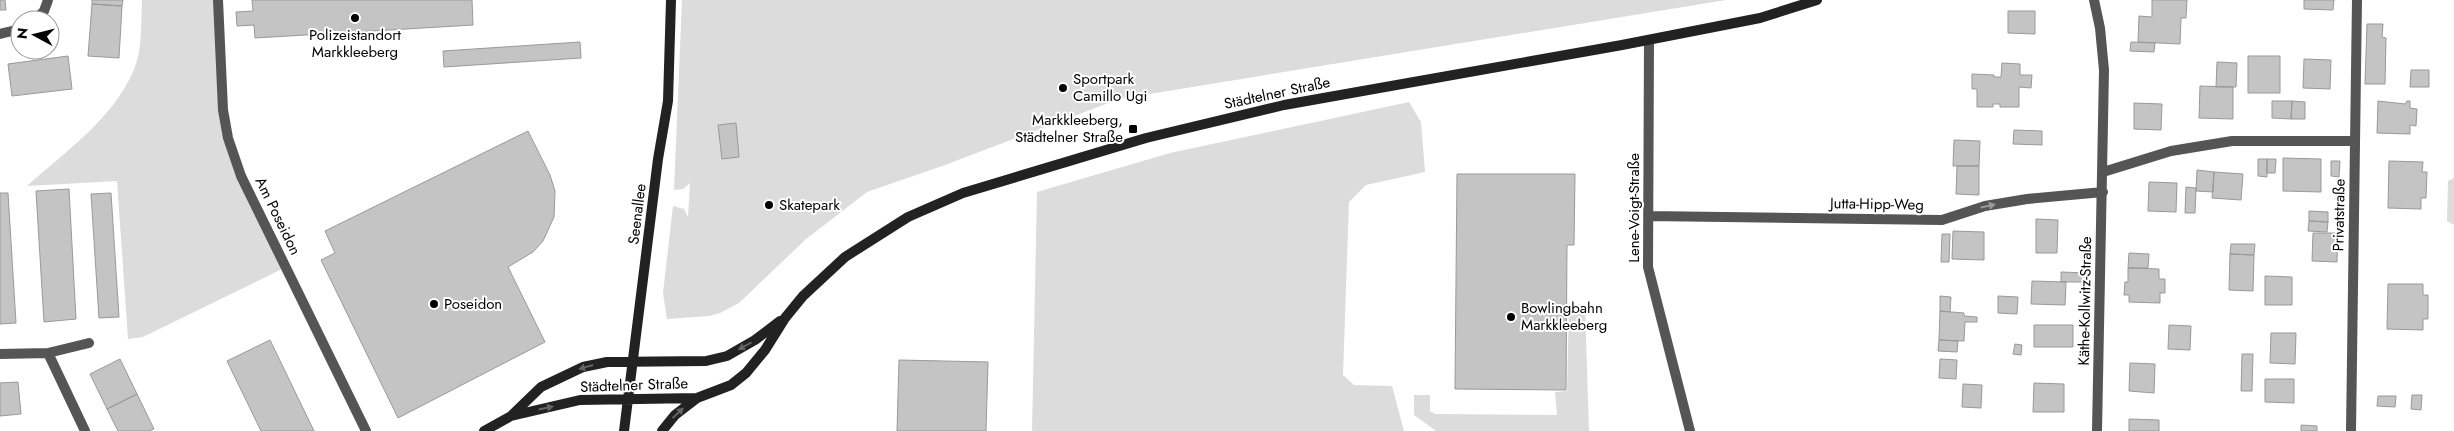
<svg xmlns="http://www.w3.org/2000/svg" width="2454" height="431" viewBox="0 0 2454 431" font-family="Jost,sans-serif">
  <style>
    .green { fill: #dcdcdc }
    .building { fill: #c4c4c4; stroke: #999 }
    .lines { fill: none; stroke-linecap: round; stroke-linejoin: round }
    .street { stroke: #555; stroke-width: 10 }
    .secondary { stroke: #222; stroke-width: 10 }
    .oneway { fill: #999 }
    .oneway2 { fill: #646464 }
    .poi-dot { fill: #000; stroke: #fff; stroke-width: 2 }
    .labels { text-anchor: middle; stroke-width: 4; stroke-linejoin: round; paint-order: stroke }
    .poi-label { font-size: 15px; fill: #000; stroke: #fff; text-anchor: start }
    .street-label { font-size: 15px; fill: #000; stroke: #fff }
  </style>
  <rect width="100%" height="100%" fill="#fff"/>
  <path class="green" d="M142 0H218L228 138 286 267 143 337 128 339 117 181 27 186C67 150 120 114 137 61 142 43 141 19 142 0Z
    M682 0H1726L1119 99 945 165 867 192 806 239 739 303 720 313 709 316 667 319 663 293 673 206 684 209 688 217 690 183 683 189 674 190Z
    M1409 102 1421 122 1425 172 1366 185 1349 202 1343 375 1354 385 1392 386 1404 431H1032L1037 192 1170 153Z
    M2454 178V225L2447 221 2448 181Z
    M1569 304 1585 305 1589 431H1436L1414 415V395H1430V411L1435 414 1557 415 1555 392 1567 391Z"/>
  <path class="building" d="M0 0H5L6 10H0Z
    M92 0H123L122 6 92 4Z
    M252 0H472L473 25 255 38 254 25 237 26 236 12 253 11Z
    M2152 0H2187L2186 18H2181L2180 44 2138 42 2139 16 2152 17Z
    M2304 0H2334L2333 10 2304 9Z
    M92 4 122 6 119 58 88 56Z
    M2008 11H2035V34L2008 33Z
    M2367 24H2383L2382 37 2386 38 2385 84H2365Z
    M580 42 581 58 444 67 443 51Z
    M2131 42 2155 43 2154 52 2130 51Z
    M68 56 72 89 12 96 8 64Z
    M2248 56H2280V93H2248Z
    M2304 59 2331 60 2330 89 2303 88Z
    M2217 62 2237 63 2236 87H2216Z
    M2002 63 2020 64V75H2032L2031 88 2019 87V107H2000V104H1993V107H1977V89H1972V74L1994 75V77H2001Z
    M2411 70H2429V87H2410Z
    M2200 86 2233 87V119L2199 118Z
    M2272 101H2292L2291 119 2272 118Z
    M2292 101 2305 102V119H2291Z
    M2378 101 2405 104 2407 101H2410V108L2417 109 2416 126 2410 125V134L2377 133Z
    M2134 103 2162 104 2161 130 2134 129Z
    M736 123 739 157 722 159 718 125Z
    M2014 130 2042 131V145L2013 144Z
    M528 131 550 175 555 191 554 217 543 241 533 252 508 267 545 342 398 418 321 260 335 253 325 231Z
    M1954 140 1980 141 1979 166H1953Z
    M2283 158 2321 159V192L2283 191Z
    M2258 159H2267V177L2258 176Z
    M2267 159H2276L2275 173H2267Z
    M2331 161H2340L2339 177 2331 176Z
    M2389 161 2423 162 2422 172H2427L2426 198H2421V209L2388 208Z
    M1957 166H1979V195L1956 194Z
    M2197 170 2214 172 2213 192 2196 191Z
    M2214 172 2243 174 2241 200 2212 198Z
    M1457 174H1575L1574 245H1567L1566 390 1455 389Z
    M2149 182 2177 183 2176 212 2148 211Z
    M2186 187 2196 188 2195 213H2185Z
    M69 189 76 319 44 322 36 191Z
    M0 193H8L16 323 0 324Z
    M111 193 119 317 99 318 91 194Z
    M2309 211 2328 212V222L2309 221Z
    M2036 219 2058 220 2057 253H2036Z
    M2309 221 2328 222 2327 232 2308 231Z
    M1953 231 1984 232V260L1952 259Z
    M2313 233H2338L2337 262 2312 261Z
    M1942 234H1950L1949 262H1941Z
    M2231 244H2255L2254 255 2230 254Z
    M2129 253 2149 254 2148 268H2128Z
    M2230 254 2254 255 2253 291 2229 290Z
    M2128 268 2159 269V279H2165V293H2160V303L2129 302V295H2124L2125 282H2128Z
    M2061 272 2086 273V282H2061Z
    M2265 276 2292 277V305H2265Z
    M2032 281 2066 282 2065 305 2031 304Z
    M2388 284H2423V295H2428V319H2423V330L2387 329Z
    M1940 296 1951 297 1950 312 1940 311Z
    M1998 296 2018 297 2017 314 1998 313Z
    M1940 311 1964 313V316L1977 317V322H1965L1964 341 1939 340Z
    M2034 325H2073V347H2034Z
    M2169 325 2191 326 2190 350 2168 349Z
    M2271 333H2296L2295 364 2270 363Z
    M270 340 314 431H261L227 361Z
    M1939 340 1958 341 1957 352 1938 351Z
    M2015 344 2022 345 2021 355 2013 354Z
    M2242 354H2253L2252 391H2241Z
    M120 359 137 394 107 409 90 374Z
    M1940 359 1957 360 1956 379 1939 378Z
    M899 360 988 362 986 431H897Z
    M2130 363 2155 364 2154 393 2129 391Z
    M2265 379H2294V403L2265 402Z
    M18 382 21 414 0 416V383Z
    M2034 383 2064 384V412H2033Z
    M1963 384 1982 385 1981 408 1962 407Z
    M137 394 154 429 149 431H118L107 409Z
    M2412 395H2422L2421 410 2411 409Z
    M2378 396H2396L2395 407 2377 406Z
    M2129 419 2159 420V431H2129Z
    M2301 425 2317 426V431H2301Z"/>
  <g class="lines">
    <path class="street" d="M218 0 223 110 228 138 241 176 366 431
      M2094 0 2100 28 2104 70 2097 431
      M35 20 44 11 48 0
      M0 34 20 29
      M1649 40 1648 267 1690 431
      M2103 172 2171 151 2232 141H2354
      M1648 216 1942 220 1985 206 2027 199 2103 192
      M48 353 85 431
      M0 354 48 353 89 343
      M2351 431 2357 0"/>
    <path class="secondary" d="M511 416 580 400 697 398 731 385 746 373 765 350 785 318 803 296 845 257 908 217 963 193 1146 138 1284 105 1622 45 1760 18 1817 0
      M484 431 511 416 541 387 583 367 607 362 706 361 727 356 755 340 780 321
      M624 431 658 159 668 101 671 0
      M662 431 675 415 697 398"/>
  </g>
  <defs><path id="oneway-solid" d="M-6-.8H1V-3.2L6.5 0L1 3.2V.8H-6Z" transform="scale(1.25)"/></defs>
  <use class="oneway" href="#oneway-solid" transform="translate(1988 206) rotate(-12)"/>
  <g class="oneway2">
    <use href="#oneway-solid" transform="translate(745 346) rotate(151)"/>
    <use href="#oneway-solid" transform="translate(586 367) rotate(164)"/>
    <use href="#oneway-solid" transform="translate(546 408) rotate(-12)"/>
    <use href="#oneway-solid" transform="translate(678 413) rotate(-43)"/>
  </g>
  <g class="poi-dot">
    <circle cx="355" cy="18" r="5"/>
    <circle cx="1063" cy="88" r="5"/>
    <rect x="1128" y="124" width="10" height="10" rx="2.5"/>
    <circle cx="769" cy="205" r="5"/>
    <circle cx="434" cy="304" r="5"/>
    <circle cx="1511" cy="317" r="5"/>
  </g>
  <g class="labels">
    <g class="poi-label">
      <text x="355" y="40" text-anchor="middle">Polizeistandort<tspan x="355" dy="17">Markkleeberg</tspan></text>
      <text x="1073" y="84">Sportpark<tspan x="1073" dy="17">Camillo Ugi</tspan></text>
      <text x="1123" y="125" text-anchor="end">Markkleeberg,<tspan x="1123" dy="17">Städtelner Straße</tspan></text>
      <text x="779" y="210">Skatepark</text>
      <text x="444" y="309">Poseidon</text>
      <text x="1521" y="313">Bowlingbahn<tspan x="1521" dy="17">Markkleeberg</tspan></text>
    </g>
    <g class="street-label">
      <text transform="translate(1277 93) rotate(-12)" y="5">Städtelner Straße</text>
      <text transform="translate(1877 204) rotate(1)" y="5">Jutta-Hipp-Weg</text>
      <text transform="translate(1634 208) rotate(-90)" y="5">Lene-Voigt-Straße</text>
      <text transform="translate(637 214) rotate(-83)" y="5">Seenallee</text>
      <text transform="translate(2339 215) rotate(-89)" y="5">Privatstraße</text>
      <text transform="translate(278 216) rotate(64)" y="5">Am Poseidon</text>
      <text transform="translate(2085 301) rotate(-89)" y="5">Käthe-Kollwitz-Straße</text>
      <text transform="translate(634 385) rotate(-2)" y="5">Städtelner Straße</text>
    </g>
  </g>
  <g transform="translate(35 35) rotate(277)"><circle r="24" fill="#ffffff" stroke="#999999"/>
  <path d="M0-4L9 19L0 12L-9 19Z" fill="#000000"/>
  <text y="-8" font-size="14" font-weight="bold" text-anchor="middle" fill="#000000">N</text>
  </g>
</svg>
